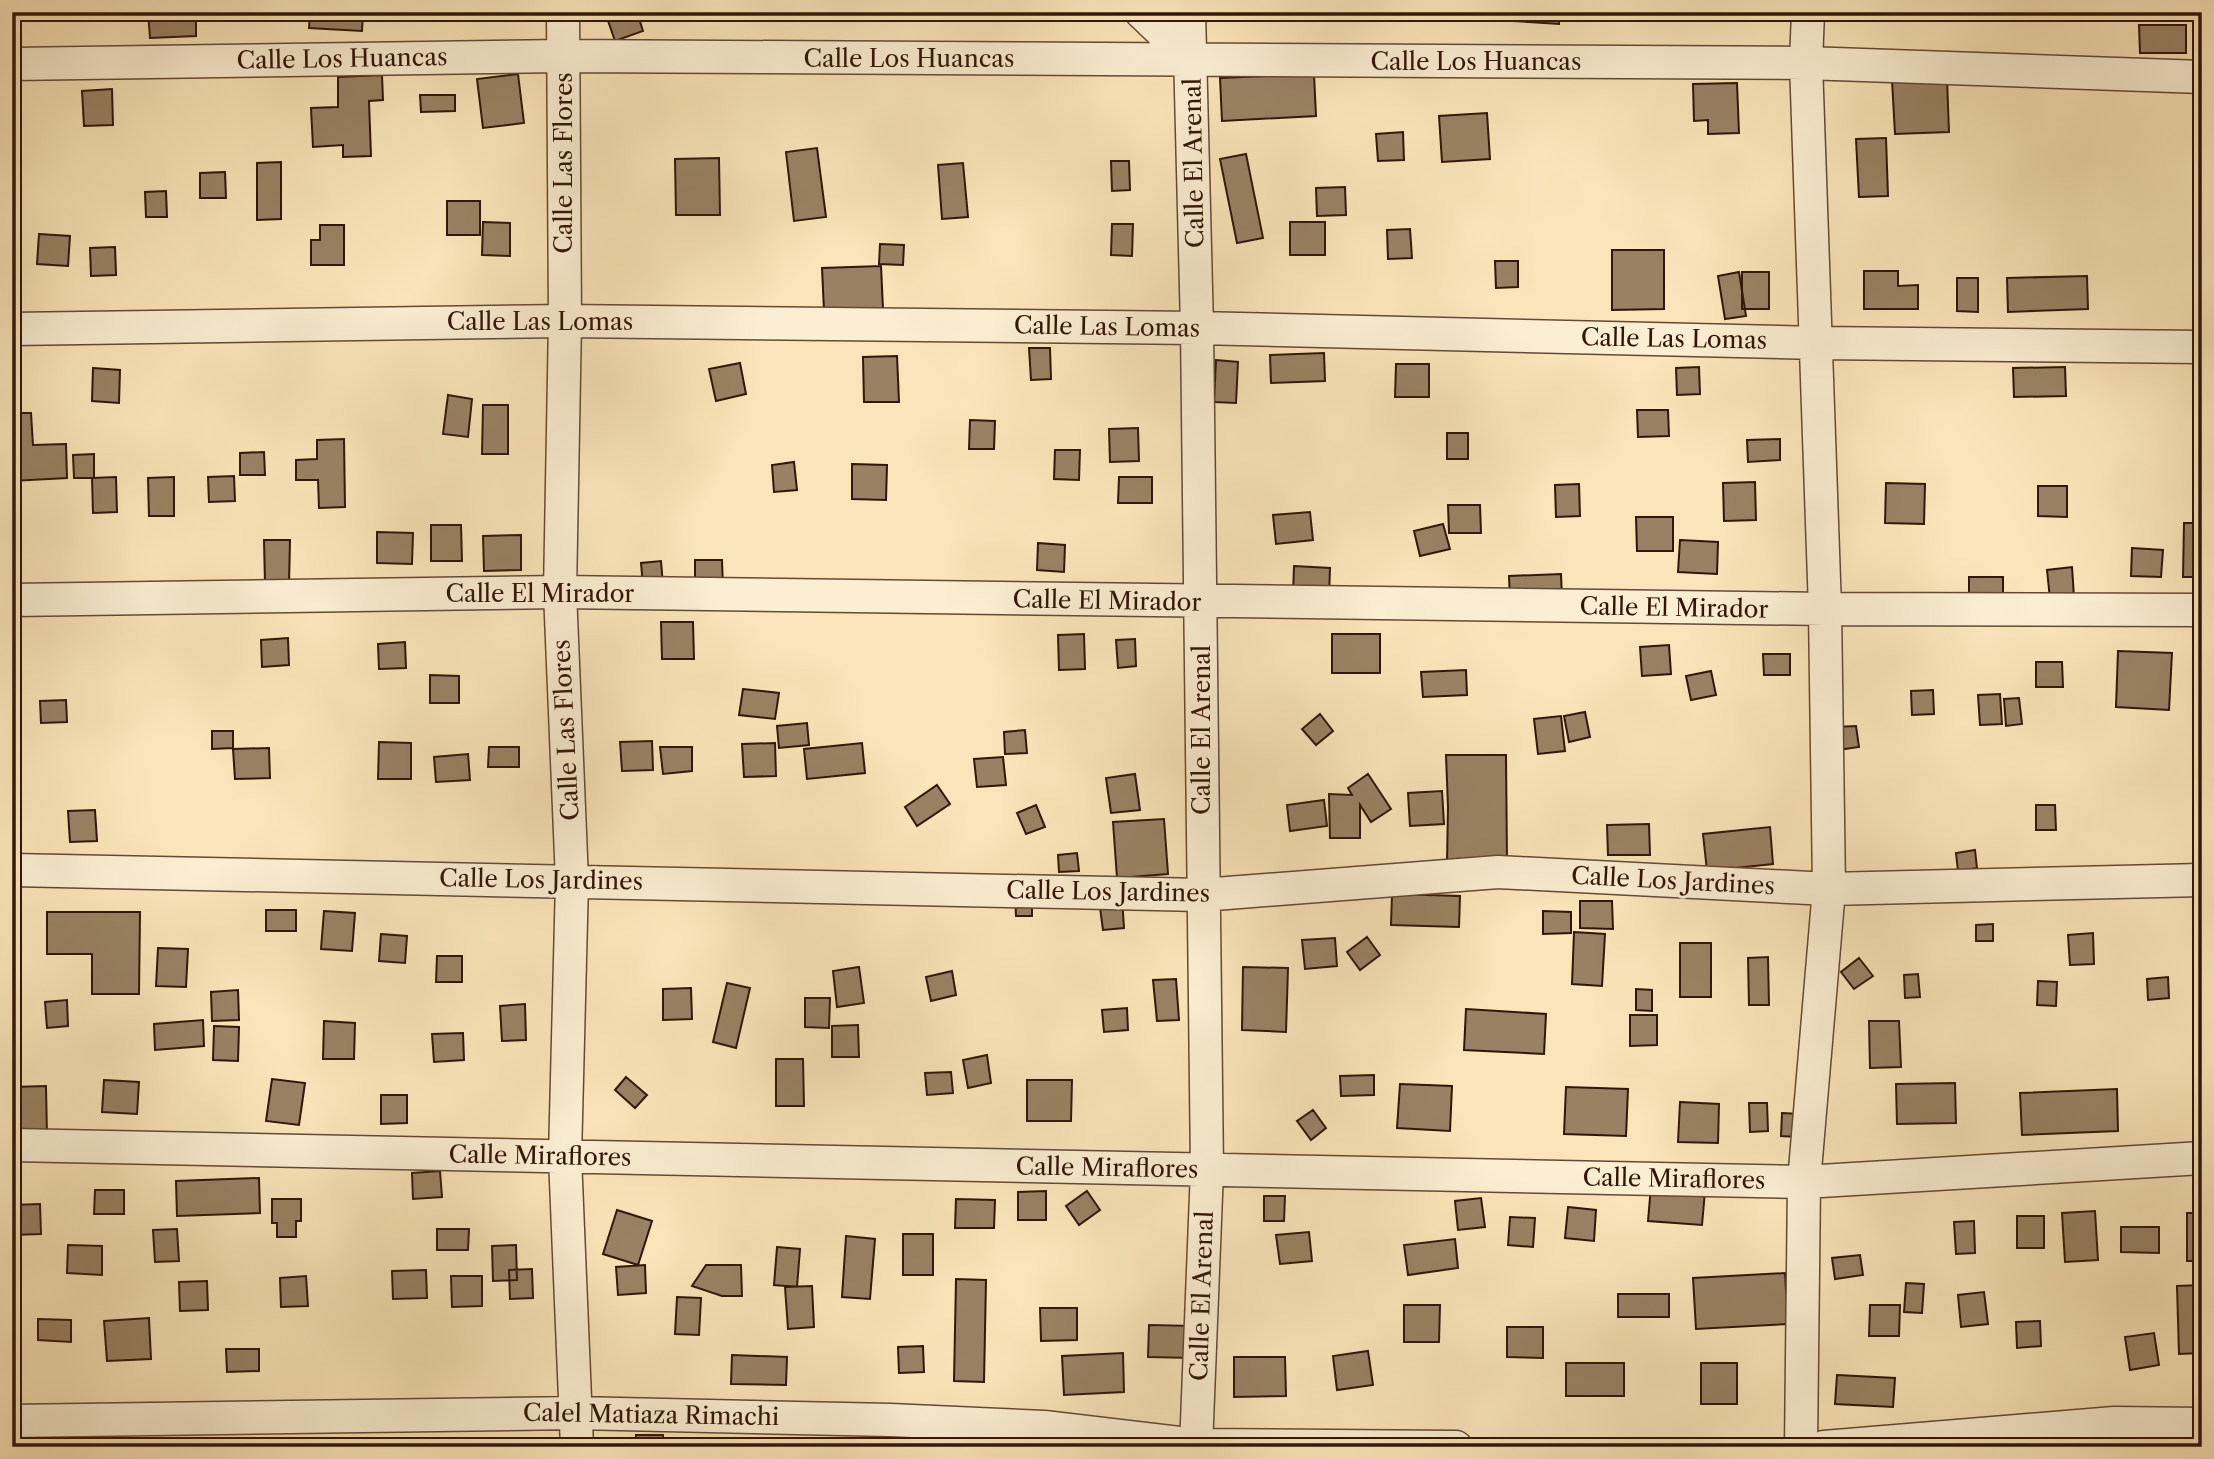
<svg xmlns="http://www.w3.org/2000/svg" width="2214" height="1459" viewBox="0 0 2214 1459" font-family="'Libre Caslon Text',serif">
  <style>
    .building { fill: #998264; stroke: #311607; stroke-width: 2 }
    .lines { fill: none; stroke-linecap: round; stroke-linejoin: round }
    .minor-casing { stroke: #634a34; stroke-width: 35 }
    .minor { stroke: #fbeed2; stroke-width: 32 }
    .labels { text-anchor: middle; stroke-width: 6; stroke-linejoin: round; paint-order: stroke }
    .street-label { font-size: 24px; fill: #311607; stroke: #fbeed2 }
  </style>
  <rect width="100%" height="100%" fill="#f9e5b9"/>
  <filter id="stains"><feTurbulence type="fractalNoise" baseFrequency=".00286" numOctaves="4"/><feColorMatrix values="0 0 0 0 .2 0 0 0 0 .09 0 0 0 0 .02 0 0 0 .5 -.17"/></filter>
  <radialGradient id="worn" r=".72"><stop offset=".6" stop-color="#630" stop-opacity="0"/><stop offset="1" stop-color="#630" stop-opacity=".3"/></radialGradient>
  <path class="building" d="M148 12H196V36L150 38Z
    M310 12H363L362 31 309 28Z
    M605 12H637L643 31 615 41Z
    M1452 12H1501V18L1452 17Z
    M1514 12H1559V24L1514 21Z
    M2139 25H2186V53H2140Z
    M518 74 524 123 483 128 477 79Z
    M1314 74 1316 116 1222 121 1220 78Z
    M382 75 383 100 369 101 371 156 343 157V145L313 147 311 108 338 107V77Z
    M1947 78 1949 132 1895 134 1892 80Z
    M1737 83 1739 133 1708 134V120L1694 121 1693 84Z
    M112 89 113 125 84 126 82 91Z
    M420 95H455V111L421 112Z
    M1487 113 1490 159 1442 162 1439 116Z
    M1403 132 1404 160 1378 161 1376 134Z
    M1886 138 1888 196 1859 197 1856 139Z
    M817 148 826 217 794 221 786 152Z
    M1246 154 1263 238 1237 243 1220 159Z
    M719 158 720 215H676L675 159Z
    M1111 161H1129L1130 190 1112 191Z
    M281 162V219L257 220V163Z
    M963 163 968 217 942 219 938 165Z
    M225 172 226 198H200V173Z
    M1345 187 1346 215 1317 216 1316 188Z
    M166 191 167 217H146L145 192Z
    M447 201H480V235H447Z
    M483 222 510 223V256L482 255Z
    M1290 222H1325V255H1290Z
    M1112 224H1133L1132 256 1111 255Z
    M320 225H344V265H311V240H320Z
    M1410 229 1412 258 1388 259 1387 230Z
    M39 234 70 236 68 266 37 264Z
    M880 244 904 245 903 265 879 264Z
    M115 247 116 275 91 276 90 248Z
    M1612 250H1664V309L1612 310Z
    M1495 261H1518V287L1496 288Z
    M881 266 883 309 824 311 822 268Z
    M1864 271H1898V286L1918 285V309H1864Z
    M1739 272 1746 316 1725 319 1718 276Z
    M1742 272H1769V309H1742Z
    M2087 276 2088 309 2008 312 2007 278Z
    M1957 278H1978V312L1957 311Z
    M1029 348H1050L1051 379 1031 380Z
    M1324 353 1325 381 1271 383 1270 355Z
    M897 356 899 402H864L863 357Z
    M1216 360 1238 362 1236 403 1214 402Z
    M740 363 746 394 716 401 709 369Z
    M1396 364H1429V397H1395Z
    M1699 367 1700 394 1677 395 1676 368Z
    M2065 367 2066 396 2014 397 2013 368Z
    M93 368 120 370 119 403 92 401Z
    M448 395 472 399 468 437 443 434Z
    M483 405H508V454H482Z
    M1637 410H1668L1669 436 1638 437Z
    M12 413H31L33 445 66 444 67 478 12 481Z
    M970 420 995 421 994 449H969Z
    M1138 428 1139 461 1110 462 1109 429Z
    M1447 433H1468V459H1447Z
    M344 439 345 507 319 508 318 480H296V460L317 459V440Z
    M1780 439V460L1748 462 1747 440Z
    M1055 450H1080L1079 480 1054 479Z
    M264 452 265 475H240V453Z
    M94 454V478H74L73 455Z
    M794 462 797 490 774 492 772 465Z
    M852 464 887 465 886 500 852 499Z
    M234 476 235 501 209 502 208 477Z
    M116 477 117 512 93 513 92 478Z
    M174 477V516H149L148 478Z
    M1119 477H1152V503H1118Z
    M1755 482 1756 520 1724 521 1723 483Z
    M1886 483 1925 484 1924 524 1885 523Z
    M1579 484 1580 516 1556 517 1555 485Z
    M2038 486H2067V517L2038 516Z
    M1448 505H1480L1481 533H1449Z
    M1310 512 1313 540 1276 544 1273 515Z
    M1636 517H1673V551H1637Z
    M2184 523H2202V577H2183Z
    M1443 524 1450 549 1420 556 1414 531Z
    M431 525H461L462 561H431Z
    M377 532 413 533 412 564 377 563Z
    M521 535V570L484 571 483 536Z
    M264 540H290L289 584H265Z
    M1680 540 1718 542 1717 574 1678 572Z
    M1038 543 1065 545 1064 572 1037 570Z
    M2132 548 2163 550 2161 577 2131 576Z
    M695 560H722L723 588 695 589Z
    M661 561 663 585 643 586 641 563Z
    M1294 566 1330 568 1329 597 1293 595Z
    M2072 567 2074 597 2050 599 2047 570Z
    M1561 574 1562 598 1510 600 1509 576Z
    M1969 577H2003V605L1969 606Z
    M661 622H693L694 659H662Z
    M1084 634 1085 669 1059 670 1058 635Z
    M1332 634H1380V673H1332Z
    M288 638 289 665 262 667 261 640Z
    M1135 639 1136 666 1118 668 1116 640Z
    M405 642 406 668 379 669 378 644Z
    M1669 645 1671 674 1642 676 1640 647Z
    M2118 651 2172 653 2169 710 2116 707Z
    M1763 654H1790V675H1764Z
    M2036 662H2062L2063 687H2036Z
    M1466 670 1467 695 1423 697 1421 672Z
    M1711 671 1716 695 1691 700 1686 676Z
    M430 675 459 676V703H430Z
    M743 689 779 693 775 719 739 715Z
    M1933 690 1934 714 1912 715 1911 691Z
    M2000 694 2002 724 1980 725 1978 695Z
    M2019 698 2022 724 2006 726 2004 699Z
    M66 700 67 722 41 723 40 701Z
    M1585 712 1590 737 1569 742 1564 716Z
    M1320 714 1333 731 1316 745 1302 729Z
    M1561 716 1565 751 1538 754 1534 719Z
    M807 723 809 745 779 748 777 726Z
    M1856 726 1859 747 1838 750 1835 727Z
    M1025 730 1027 753 1005 754 1004 732Z
    M212 731H233V748L212 749Z
    M652 741 653 770 622 771 620 742Z
    M379 742 411 743V779H378Z
    M775 743 776 776 744 777 742 744Z
    M862 743 865 773 807 779 804 749Z
    M489 747H519V767H488Z
    M660 747H692V771L663 774Z
    M269 748 270 778 235 779 233 749Z
    M468 754 470 780 436 782 434 757Z
    M1446 755H1506L1507 862 1447 863 1448 807Z
    M1003 757 1006 785 977 787 974 759Z
    M1135 774 1140 810 1111 813 1106 778Z
    M1368 774 1391 809 1371 822 1360 805V838H1330L1329 794 1352 795 1348 788Z
    M937 785 950 804 917 826 905 807Z
    M1442 791 1444 824 1410 826 1408 793Z
    M1324 800 1327 826 1290 831 1287 805Z
    M1036 805 1045 827 1026 834 1017 813Z
    M2036 805H2055L2056 830H2036Z
    M95 810 97 841 70 842 68 811Z
    M1164 819 1168 874 1117 878 1113 822Z
    M1649 824 1650 855H1608L1607 825Z
    M1770 827 1773 864 1707 871 1703 834Z
    M1975 850 1977 868 1958 871 1956 853Z
    M1077 853 1079 871 1059 872 1058 855Z
    M1015 894H1032V916H1016Z
    M1392 894 1460 896 1459 927 1391 925Z
    M1122 897 1124 928 1103 930 1099 900Z
    M1580 901H1612L1613 929 1580 928Z
    M266 910H296V931H266Z
    M324 911 355 913 352 951 321 949Z
    M1543 911 1571 912V933L1543 934Z
    M47 912H140L139 994H92V954H47Z
    M1993 924V941H1976V925Z
    M1574 932 1605 934 1602 986 1572 984Z
    M2093 933 2094 964 2070 965 2068 935Z
    M381 934 407 936 405 963 379 961Z
    M1367 937 1380 955 1360 970 1347 952Z
    M1335 938 1337 966 1305 969 1302 940Z
    M1680 943H1711V997H1680Z
    M158 948 188 949 186 987 156 986Z
    M437 956H462V982H436Z
    M1768 957 1769 1005H1749L1748 958Z
    M1859 958 1873 976 1854 989 1841 972Z
    M859 967 864 1003 837 1007 833 971Z
    M1243 967 1288 968 1286 1032 1242 1030Z
    M952 971 956 995 931 1001 926 977Z
    M1918 974 1920 997 1905 998 1904 975Z
    M2168 977 2169 998 2148 1000 2147 979Z
    M1176 979 1179 1020 1157 1021 1153 980Z
    M2038 981 2057 982 2056 1006 2037 1005Z
    M727 983 750 988 736 1048 713 1042Z
    M691 988 692 1019 663 1020V989Z
    M1636 989 1652 990V1011L1636 1010Z
    M238 990 239 1020 212 1021 211 992Z
    M805 998H830L829 1028 805 1027Z
    M67 1000 68 1026 47 1028 45 1002Z
    M525 1004 526 1040 502 1041 500 1006Z
    M1127 1008 1128 1030 1104 1032 1102 1010Z
    M1466 1009 1546 1014 1544 1054 1464 1050Z
    M1630 1015H1657V1045L1630 1046Z
    M203 1020 204 1046 155 1050 154 1024Z
    M324 1021 355 1023 354 1059H323Z
    M1869 1021H1899L1901 1067 1870 1068Z
    M858 1025 859 1057H832V1026Z
    M214 1026 239 1027 238 1061 213 1060Z
    M463 1033 464 1060 434 1062 432 1034Z
    M987 1055 991 1083 968 1088 963 1060Z
    M776 1059H803L804 1106H776Z
    M951 1072 953 1093 927 1095 925 1073Z
    M1374 1075V1095L1341 1096 1340 1076Z
    M626 1077 647 1095 635 1108 615 1090Z
    M272 1079 305 1083 299 1125 266 1121Z
    M104 1080 139 1082 137 1114 102 1112Z
    M1027 1080H1072L1071 1121H1027Z
    M1955 1083 1956 1123 1897 1124 1896 1084Z
    M1400 1084 1452 1086 1450 1131 1397 1128Z
    M46 1086 47 1136 12 1137V1087Z
    M1566 1087 1628 1089 1626 1136 1564 1134Z
    M2117 1089 2118 1131 2022 1135 2020 1093Z
    M381 1095H407V1123L381 1124Z
    M1680 1102 1719 1104 1718 1143 1678 1142Z
    M1749 1103H1767L1768 1131 1750 1132Z
    M1313 1110 1326 1128 1311 1140 1297 1121Z
    M1782 1113 1799 1114 1797 1137 1781 1136Z
    M440 1171 442 1197 413 1199 412 1173Z
    M259 1178 260 1213 177 1216 176 1181Z
    M1651 1186 1705 1191 1702 1225 1648 1221Z
    M95 1190H124V1214H94Z
    M1046 1191V1220H1018V1192Z
    M1087 1191 1100 1210 1079 1225 1066 1206Z
    M1264 1196H1285L1284 1221H1264Z
    M1481 1198 1485 1227 1458 1230 1455 1201Z
    M272 1199H301V1221H296V1237H277V1223H272Z
    M956 1199 995 1200 994 1228H955Z
    M40 1204 41 1234 12 1235V1205Z
    M1568 1207 1596 1210 1594 1241 1565 1238Z
    M617 1210 652 1221 638 1265 603 1254Z
    M2095 1211 2098 1260 2065 1262 2062 1213Z
    M2187 1213H2202V1261H2187Z
    M2017 1216H2044V1248H2017Z
    M1510 1217 1535 1218 1533 1247 1508 1245Z
    M1974 1221 1975 1253 1956 1254 1954 1222Z
    M2121 1227H2159V1253L2121 1252Z
    M177 1229 179 1261 155 1262 153 1230Z
    M437 1229H469L468 1250H437Z
    M1309 1232 1312 1261 1280 1264 1276 1235Z
    M903 1234H933V1275H903Z
    M846 1236 875 1239 870 1299 842 1297Z
    M1455 1239 1458 1268 1408 1275 1404 1245Z
    M68 1245 102 1246V1275L67 1273Z
    M516 1245 517 1280 493 1281 492 1246Z
    M777 1247 800 1249 797 1287 774 1285Z
    M1860 1255 1863 1275 1835 1279 1832 1258Z
    M645 1265 646 1293 618 1295 616 1267Z
    M706 1265H741L742 1296H722L692 1286Z
    M532 1269 533 1298 510 1299 509 1270Z
    M426 1270 427 1298 393 1299 392 1271Z
    M1785 1273 1788 1324 1696 1329 1693 1278Z
    M306 1276 308 1306 281 1307 280 1278Z
    M451 1276H482V1306L452 1307Z
    M956 1279 986 1280 984 1382 954 1381Z
    M207 1281 208 1310 180 1311 179 1282Z
    M1906 1283 1924 1284 1922 1313 1904 1312Z
    M2202 1285V1353L2179 1354 2177 1286Z
    M812 1286 814 1327 788 1329 785 1287Z
    M1984 1292 1988 1324 1961 1327 1958 1295Z
    M1618 1294H1669V1317H1618Z
    M677 1297 701 1298 699 1335 675 1334Z
    M1404 1305H1440L1439 1342H1404Z
    M1870 1305H1900L1899 1336H1869Z
    M1040 1308H1077V1340L1041 1341Z
    M149 1318 151 1359 107 1361 104 1321Z
    M38 1319 71 1320V1342L38 1340Z
    M2040 1321 2041 1346 2017 1348 2016 1322Z
    M1149 1325 1195 1326 1194 1358 1148 1357Z
    M1507 1327H1543V1358L1507 1357Z
    M2154 1333 2159 1365 2130 1370 2125 1337Z
    M923 1346 924 1372 899 1373 898 1347Z
    M226 1349H259V1371L227 1372Z
    M1368 1351 1373 1385 1337 1390 1333 1356Z
    M1123 1353 1124 1392 1064 1395 1062 1356Z
    M732 1355 787 1357 786 1385 731 1384Z
    M1234 1357H1285L1286 1396 1234 1397Z
    M1566 1363H1624V1396H1566Z
    M1701 1363H1737V1404H1701Z
    M1837 1375 1895 1378 1893 1407 1835 1404Z
    M636 1435H663V1447H636Z
    M106 1442V1447H72V1443Z"/>
  <g class="lines">
    <g class="minor-casing">
      <path id="minor" d="M563 12 565 321 560 592 572 881 565 1157 577 1447
        M1141 12 1192 61
        M1189 12 1197 328 1207 1170 1196 1447
        M12 64 564 56 1806 63 2202 77
        M12 329 565 321 1197 328 1817 343 2202 347
        M12 600 560 592 1825 609 2202 610
        M12 870 1202 895 1498 872 1829 889 2202 880
        M12 1145 1804 1182 2202 1158
        M12 1421 576 1413 890 1420 1044 1427 1196 1445 1456 1447
        M1801 1447 1804 1182 1829 889 1825 609 1806 63 1808 12
        M1824 1447 2114 1423 2202 1424"/>
    </g>
    <use href="#minor" class="minor"/>
  </g>
  <g class="labels">
    <g class="street-label">
      <text transform="translate(342 59) rotate(-1)" y="8">Calle Los Huancas</text>
      <text x="909" y="67">Calle Los Huancas</text>
      <text x="1476" y="70">Calle Los Huancas</text>
      <text transform="translate(564 163) rotate(-90)" y="8">Calle Las Flores</text>
      <text transform="translate(1194 163) rotate(-91)" y="8">Calle El Arenal</text>
      <text x="540" y="330">Calle Las Lomas</text>
      <text transform="translate(1107 327) rotate(1)" y="8">Calle Las Lomas</text>
      <text transform="translate(1674 339) rotate(1)" y="8">Calle Las Lomas</text>
      <text x="540" y="602">Calle El Mirador</text>
      <text transform="translate(1107 601) rotate(1)" y="8">Calle El Mirador</text>
      <text transform="translate(1674 608) rotate(1)" y="8">Calle El Mirador</text>
      <text transform="translate(566 730) rotate(-93)" y="8">Calle Las Flores</text>
      <text transform="translate(1202 730) rotate(-90)" y="8">Calle El Arenal</text>
      <text transform="translate(541 880) rotate(1)" y="8">Calle Los Jardines</text>
      <text transform="translate(1673 881) rotate(3)" y="8">Calle Los Jardines</text>
      <text transform="translate(1108 892) rotate(1)" y="8">Calle Los Jardines</text>
      <text transform="translate(540 1156) rotate(1)" y="8">Calle Miraflores</text>
      <text transform="translate(1107 1168) rotate(1)" y="8">Calle Miraflores</text>
      <text transform="translate(1674 1179) rotate(1)" y="8">Calle Miraflores</text>
      <text transform="translate(1202 1296) rotate(-88)" y="8">Calle El Arenal</text>
      <text transform="translate(651 1415) rotate(1)" y="8">Calel Matiaza Rimachi</text>
    </g>
  </g>
  <rect width="2214" height="1459" fill="none" stroke="#f9e5b9" stroke-width="42"/>
  <rect x="14" y="14" width="2186" height="1431" fill="none" stroke="#311607" stroke-width="3.5"/>
  <rect x="21" y="21" width="2172" height="1417" fill="none" stroke="#311607" stroke-width="2"/>
  <rect width="100%" height="100%" filter="url(#stains)"/>
  <rect width="100%" height="100%" fill="url(#worn)"/>
</svg>
